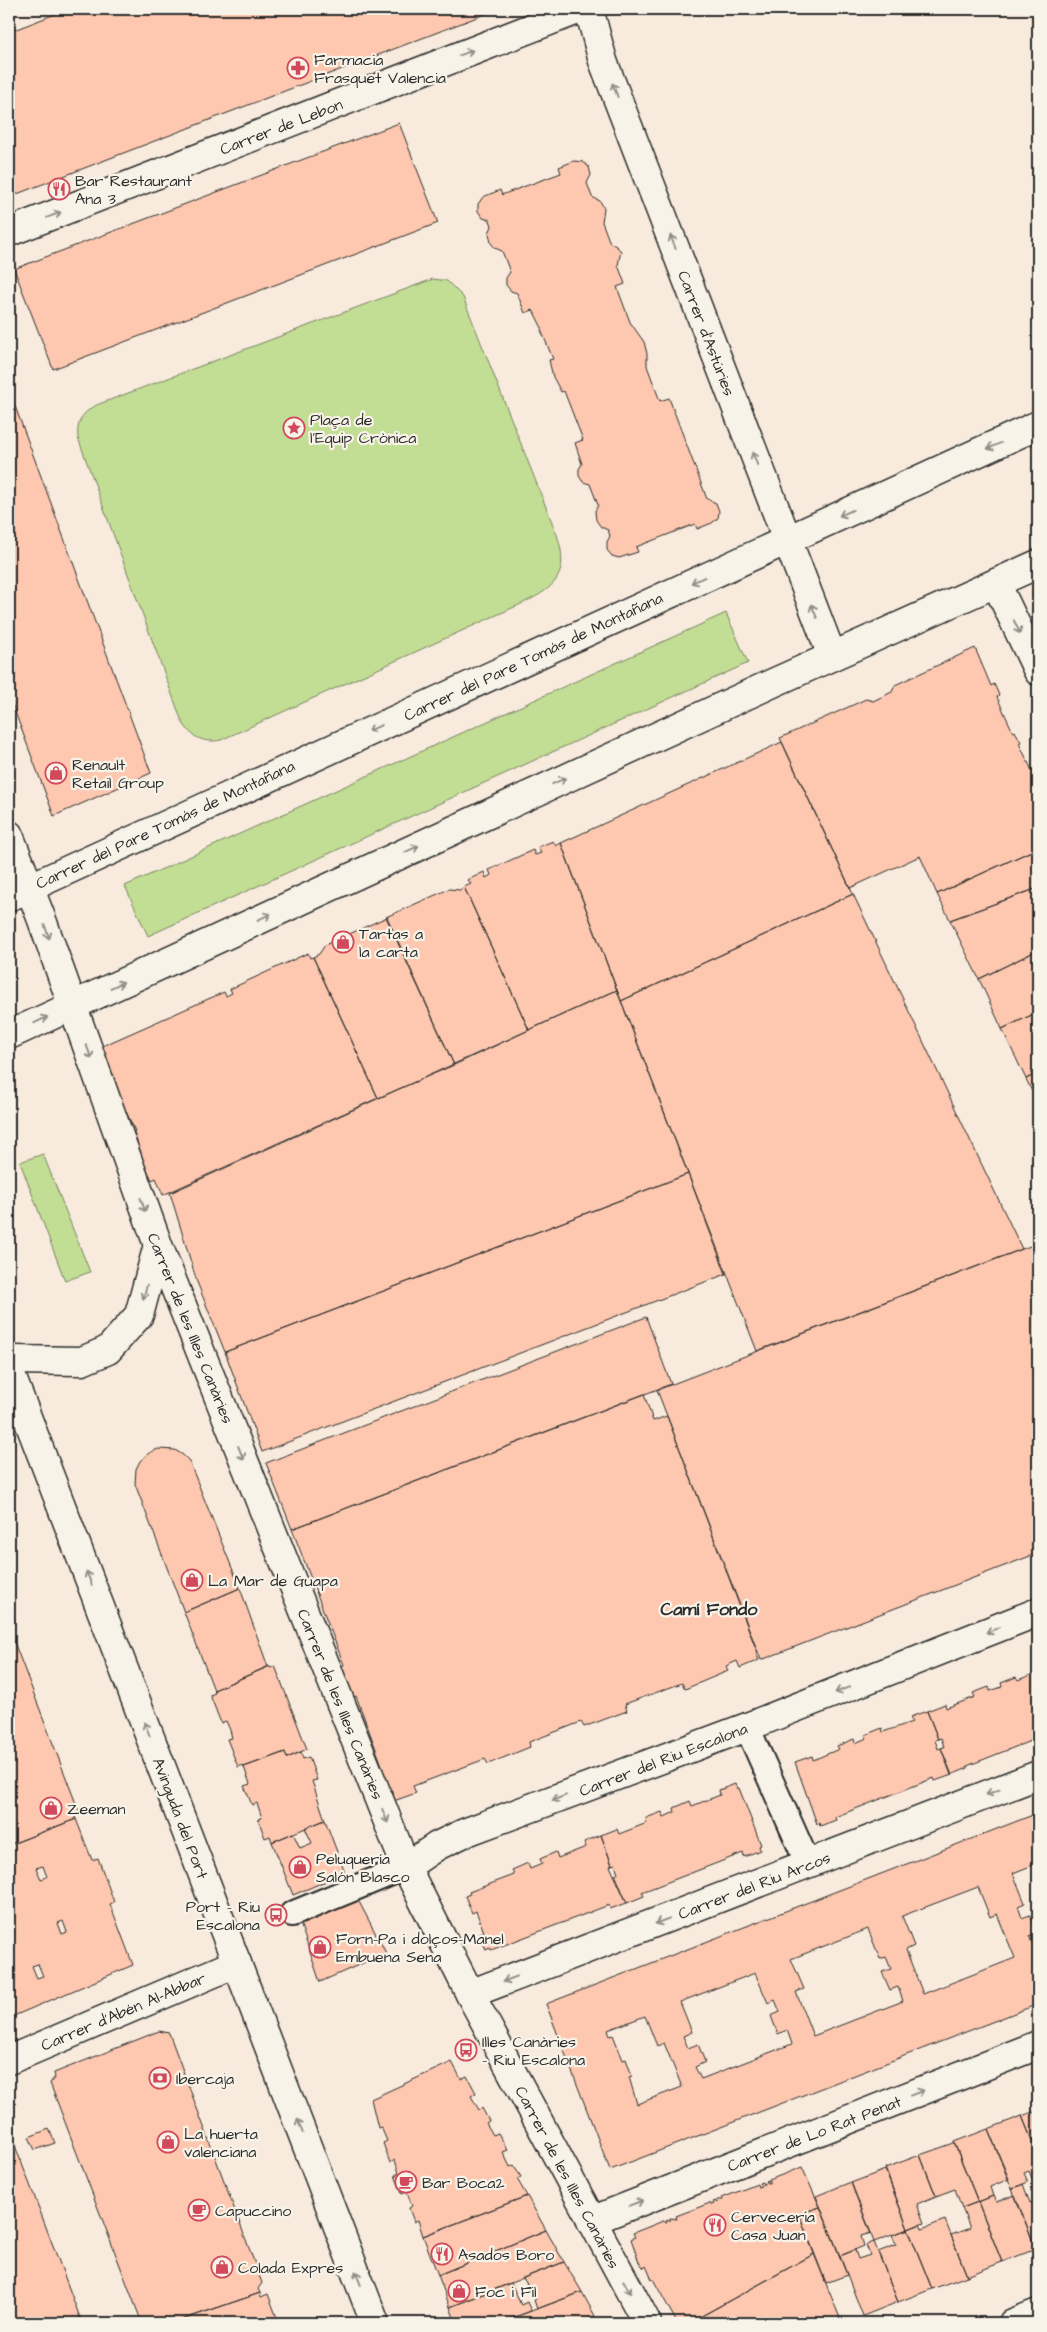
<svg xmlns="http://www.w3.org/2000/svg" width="1047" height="2332" viewBox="0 0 1047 2332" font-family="'Architects Daughter',sans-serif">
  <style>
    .green { fill: #c2dd94; stroke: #768460 }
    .building { fill: #fdc8af; stroke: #2b2b2b; fill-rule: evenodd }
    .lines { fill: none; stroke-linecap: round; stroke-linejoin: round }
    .pedestrian-casing { stroke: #2b2b2b; stroke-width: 28 }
    .minor-casing { stroke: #2b2b2b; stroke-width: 31 }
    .tertiary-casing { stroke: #2b2b2b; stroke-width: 31 }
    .primary-casing { stroke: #2b2b2b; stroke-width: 31 }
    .pedestrian { stroke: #f7f3e8; stroke-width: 24 }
    .minor { stroke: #f7f3e8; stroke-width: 28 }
    .tertiary { stroke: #f7f3e8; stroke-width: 28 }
    .primary { stroke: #f7f3e8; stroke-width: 28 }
    .oneway { stroke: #918f8a }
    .labels { text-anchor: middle; stroke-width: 4.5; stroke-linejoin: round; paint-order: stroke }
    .poi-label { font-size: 16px; fill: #2b2b2b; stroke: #f7f3e8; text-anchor: start }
    .street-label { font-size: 16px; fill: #2b2b2b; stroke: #f7f3e8 }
    .neighbourhood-label { font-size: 18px; font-weight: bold; fill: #2b2b2b; stroke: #f7f3e8 }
  </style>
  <rect width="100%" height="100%" fill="#f8eadd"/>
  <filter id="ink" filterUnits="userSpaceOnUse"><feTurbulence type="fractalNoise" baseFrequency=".02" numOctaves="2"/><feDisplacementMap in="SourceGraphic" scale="10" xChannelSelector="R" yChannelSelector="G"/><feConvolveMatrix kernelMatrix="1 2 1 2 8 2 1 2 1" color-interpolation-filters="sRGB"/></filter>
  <g filter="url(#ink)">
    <path class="green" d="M433 279 447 281 463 297 557 535C573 582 547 592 510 609L221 740C202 744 189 736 181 719L78 438C76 420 84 411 99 404Z
      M726 613 748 663 148 936 125 886Z
      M43 1154 90 1272 65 1281 20 1162Z"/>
    <path class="building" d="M68 9H498L9 197V32Z
      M399 123 438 223 53 369 14 269Z
      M574 161 583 162 589 167 591 175 587 183 592 197 600 201 604 208 602 222 610 243 616 246 621 251 618 265 625 284 617 287 630 322 644 342 647 354V366L660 401 669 398 707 499 716 503 719 511 718 518 712 523 697 529 695 524 636 547 638 552 619 558 612 556 607 550V542L610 536 608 530 601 527 596 520 595 511 598 505 590 484 583 482 579 476V469L582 464 575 443 583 440 564 391 561 392 553 377 549 360 553 359 541 330 542 328 533 310 525 313 517 293 511 291 506 285V278L510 272 502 251 495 248 491 243 489 233 492 226 490 220 483 218 478 211V204L483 197 500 190 502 195 504 194 561 173 559 167Z
      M9 390 151 773 54 816 9 696Z
      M975 648 991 686 994 684 999 695 997 697 1013 732 1015 731 1021 742 1019 743 1036 779 1034 780 1038 788V848L937 894 920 856 850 888 780 738 866 699 873 701 892 692 895 685Z
      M782 742 853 894 621 1001 561 843Z
      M553 841 556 846 561 843 617 990 529 1030 464 887 471 884 468 880 484 872 486 878 491 875 489 870 533 850 535 855 541 853 538 847Z
      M1038 848V888L950 920 937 894Z
      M464 887 529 1030 454 1065 386 917 449 889 460 890Z
      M1038 888V950L979 979 950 920Z
      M853 894 1022 1249 757 1351 621 1001Z
      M387 917 454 1065 378 1098 313 957 319 954 325 945Z
      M1038 950V1012L1002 1029 979 979Z
      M308 953 310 958 313 957 322 976 378 1098 163 1195 156 1178 152 1180 139 1153 141 1152 132 1132 135 1131 119 1097 120 1096 110 1074 112 1073 100 1047 224 992 226 996 232 993 230 989Z
      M617 990 688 1174 225 1352 197 1282 170 1193Z
      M1038 1012V1073L1026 1079 1002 1029Z
      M1038 1073V1104L1026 1079Z
      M688 1174 726 1274 262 1452 225 1352Z
      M1038 1243V1553L761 1660 657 1390Z
      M646 1317 671 1384 292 1529 266 1463Z
      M644 1394 653 1421 667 1416 758 1654H756L759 1660 740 1668 737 1661 726 1666 728 1671 685 1689 682 1683 625 1704 627 1711 608 1718 584 1727 581 1722 529 1742 530 1747 488 1764 485 1759 413 1786 416 1793 388 1803 375 1771 383 1768 356 1696 347 1699 336 1668 344 1665 292 1529Z
      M158 1449 175 1450 183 1455 189 1461 240 1588 184 1612 135 1484 136 1469 140 1461 149 1453Z
      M240 1588 268 1667 214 1690 184 1612Z
      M9 1629 80 1814 75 1816 76 1819 9 1845Z
      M269 1666 270 1668 275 1666 307 1749 287 1758 285 1752 244 1767 243 1765 238 1767 227 1739 232 1738 230 1730 226 1721 221 1723 210 1695 215 1693 214 1690Z
      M1038 1672V1738L967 1766 968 1768 951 1775 941 1748 944 1747 941 1738 938 1739 927 1711 945 1704 946 1708 975 1697 973 1693 989 1687 990 1691 1002 1687 1001 1683 1016 1677 1018 1680Z
      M927 1711 938 1739 935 1740 938 1749 941 1748 952 1775 935 1781 934 1778 835 1817 836 1820 820 1826 819 1823 817 1824 795 1762 812 1756 813 1760 839 1749 837 1746 854 1739 855 1743 867 1738 865 1735 882 1728 883 1732 912 1722 910 1717Z
      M285 1752 287 1758 301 1752 303 1759 309 1757 317 1780 312 1781 325 1820 272 1842 270 1836 265 1838 258 1819 262 1818 257 1803 252 1805 244 1786 250 1784 244 1767Z
      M735 1784 737 1789 739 1788 761 1845 759 1846 760 1850 744 1857 743 1853 642 1892 644 1896 627 1903 615 1874 618 1873 615 1864 612 1865 601 1835 617 1829 619 1834 647 1823 646 1818 662 1812 664 1817 675 1812 674 1808 690 1801 692 1806 720 1795 719 1790Z
      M1038 1813V1863L1013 1873 1025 1903 1018 1906 1022 1918 1030 1915 1038 1933 1029 1936 1035 1950 1038 1949V2004L610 2170 546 2004ZM978 1887 990 1917 997 1914 1015 1958 923 1994 906 1950 914 1946 902 1916ZM868 1929 880 1959 886 1957 891 1969 882 1972 890 1990 898 1987 903 2001 813 2036 796 1992 804 1989 791 1959ZM755 1973 768 2003 775 2000 780 2012 771 2016 778 2034 787 2030 792 2044 701 2079 695 2067 705 2062 698 2044 688 2048 683 2036 692 2032 680 2002ZM645 2016 657 2046 664 2043 682 2087 637 2104 629 2077 632 2076 626 2059 623 2060 613 2035 610 2036 608 2030Z
      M76 1819 92 1860 98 1858 114 1902 110 1904 133 1965 9 2018V1845ZM43 1866 47 1877 41 1879 36 1868ZM63 1921 67 1932 62 1934 58 1923ZM38 1964 43 1976 37 1978 32 1966Z
      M325 1820 345 1873 293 1895 272 1842 293 1833 300 1848 312 1843 305 1828Z
      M601 1835 612 1865 610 1866 627 1903 610 1909 609 1905 491 1950 490 1948 486 1950 480 1933 484 1932 476 1911 472 1913 465 1896 470 1894 469 1892 514 1875 512 1870 528 1863 530 1869 542 1864 540 1859 556 1852 558 1858 586 1847 584 1842Z
      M357 1898 386 1953 320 1982 300 1923Z
      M159 2031 169 2033 262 2283 258 2289 260 2293 173 2323H142L50 2083 55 2077 54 2073Z
      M452 2062 461 2079 467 2076 476 2093 471 2096 479 2110 482 2108 489 2121 486 2123 493 2135 498 2133 508 2150 503 2152 510 2167 514 2165 521 2177 517 2179 527 2196 423 2236 418 2220 414 2222 409 2208 412 2206 407 2192 402 2194 395 2175 399 2173 395 2160 390 2163 383 2143 387 2141 381 2127 378 2128 371 2099Z
      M1038 2110V2155L1022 2116Z
      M1022 2116 1038 2155V2178L1033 2181 1029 2171 1024 2173 1028 2182 1012 2189 988 2129Z
      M49 2129 55 2143 35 2150 29 2137Z
      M988 2129 1009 2179 990 2187 993 2196 978 2202 954 2142Z
      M9 2130 40 2211 82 2323H9Z
      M954 2143 978 2202 962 2208 955 2189 936 2196 920 2155Z
      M920 2155 936 2196 917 2204 924 2223 908 2229 885 2168Z
      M802 2167 820 2207 799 2214 814 2254 689 2323H677L653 2279 652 2280 646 2266 644 2268 639 2262 631 2239 635 2237 633 2233 663 2221 667 2222 666 2220 668 2219 670 2221V2218L677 2219 676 2216 710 2203 711 2205 714 2204 713 2202 716 2201V2203L719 2202 717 2200H723L722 2198 757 2184 758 2187 761 2186 759 2183 762 2182 763 2185 767 2180V2183H769V2180Z
      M885 2170 908 2229 874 2242 851 2183Z
      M1038 2178V2195L1033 2181Z
      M851 2182 871 2233 861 2236 864 2246 840 2256 816 2196Z
      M1023 2184 1030 2203 1038 2200V2248L1036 2249 1012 2189Z
      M1015 2195 1036 2249 1002 2262 978 2202 993 2196 996 2202Z
      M527 2196 546 2230 438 2275 423 2236Z
      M978 2202 1002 2262 967 2276 951 2235 970 2228 962 2208Z
      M820 2207 847 2275 826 2283 799 2214Z
      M945 2220 967 2276 932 2289 908 2229 920 2224 922 2229Z
      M908 2229 932 2289 898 2302 878 2252 896 2245 892 2235Z
      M546 2230 564 2262 450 2307 438 2275Z
      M874 2242 898 2302 863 2316 840 2256 855 2250 858 2259 870 2255 866 2245Z
      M814 2254 842 2323H689L698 2318Z
      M564 2262 582 2292 537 2309 534 2300 536 2299 523 2278Z
      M511 2283 521 2305 527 2302 531 2311 499 2323H456L450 2307Z
      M582 2292 595 2316 576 2323H499Z
      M260 2293 261 2297 268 2294 279 2323H173Z"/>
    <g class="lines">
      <g class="pedestrian-casing">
        <path id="pedestrian" d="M747 1727 808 1864
          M292 1914 406 1867"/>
      </g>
      <g class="minor-casing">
        <path id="minor" d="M589 9 603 61 832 656
          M9 232 580 9
          M996 583 1038 671
          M406 1867 437 1846 464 1833 747 1727 1038 1612
          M470 1994 1038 1775
          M9 2060 237 1963
          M591 2221 1038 2045
          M1013 2323 1038 2313"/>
      </g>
      <g class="tertiary-casing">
        <path id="tertiary" d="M9 835 42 920 158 1245 406 1867 470 1994 647 2323
          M9 1360 82 1361 108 1350 139 1315 158 1245"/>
      </g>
      <g class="primary-casing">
        <path id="primary" d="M9 897 1038 425
          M9 1035 775 682 1038 564
          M9 1370 375 2323"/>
      </g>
      <use href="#pedestrian" class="pedestrian"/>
      <use href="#minor" class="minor"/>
      <use href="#tertiary" class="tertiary"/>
      <use href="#primary" class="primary"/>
    </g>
    <defs><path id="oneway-shaft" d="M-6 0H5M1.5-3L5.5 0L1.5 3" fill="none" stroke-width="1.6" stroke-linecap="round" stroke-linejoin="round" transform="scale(1.25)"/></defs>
    <g class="oneway">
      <use href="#oneway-shaft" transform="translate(466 53) rotate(-21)"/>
      <use href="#oneway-shaft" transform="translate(615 90) rotate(-111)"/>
      <use href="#oneway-shaft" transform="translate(54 215) rotate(-21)"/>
      <use href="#oneway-shaft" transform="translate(673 242) rotate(-111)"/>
      <use href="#oneway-shaft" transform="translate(994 446) rotate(156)"/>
      <use href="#oneway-shaft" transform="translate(755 459) rotate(-111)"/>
      <use href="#oneway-shaft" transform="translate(846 513) rotate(156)"/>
      <use href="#oneway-shaft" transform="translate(698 580) rotate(155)"/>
      <use href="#oneway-shaft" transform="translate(814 611) rotate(-112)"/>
      <use href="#oneway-shaft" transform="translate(1017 627) rotate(65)"/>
      <use href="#oneway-shaft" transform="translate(375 728) rotate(155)"/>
      <use href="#oneway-shaft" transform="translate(559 781) rotate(-25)"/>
      <use href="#oneway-shaft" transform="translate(412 849) rotate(-25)"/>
      <use href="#oneway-shaft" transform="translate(264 917) rotate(-25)"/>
      <use href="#oneway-shaft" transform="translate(47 932) rotate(71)"/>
      <use href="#oneway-shaft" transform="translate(117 985) rotate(-25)"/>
      <use href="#oneway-shaft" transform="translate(41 1020) rotate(-25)"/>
      <use href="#oneway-shaft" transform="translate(89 1052) rotate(70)"/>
      <use href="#oneway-shaft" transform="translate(143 1205) rotate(70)"/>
      <use href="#oneway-shaft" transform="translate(145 1292) rotate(105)"/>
      <use href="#oneway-shaft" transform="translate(241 1453) rotate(68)"/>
      <use href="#oneway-shaft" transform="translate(89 1578) rotate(-111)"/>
      <use href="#oneway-shaft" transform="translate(993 1630) rotate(158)"/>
      <use href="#oneway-shaft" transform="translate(842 1690) rotate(158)"/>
      <use href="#oneway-shaft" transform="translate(147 1729) rotate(-111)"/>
      <use href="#oneway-shaft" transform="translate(993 1792) rotate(159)"/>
      <use href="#oneway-shaft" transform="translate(559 1798) rotate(159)"/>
      <use href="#oneway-shaft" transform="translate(385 1816) rotate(68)"/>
      <use href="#oneway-shaft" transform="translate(662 1921) rotate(159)"/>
      <use href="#oneway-shaft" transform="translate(510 1979) rotate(159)"/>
      <use href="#oneway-shaft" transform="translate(917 2093) rotate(-21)"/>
      <use href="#oneway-shaft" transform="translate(300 2126) rotate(-111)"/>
      <use href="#oneway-shaft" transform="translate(636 2203) rotate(-21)"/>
      <use href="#oneway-shaft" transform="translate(358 2278) rotate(-111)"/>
      <use href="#oneway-shaft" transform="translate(627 2287) rotate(61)"/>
    </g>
  </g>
  <defs>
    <g id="pharmacy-ring" transform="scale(1.125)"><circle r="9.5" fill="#f7f3e8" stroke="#d1495b" stroke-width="1.5"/><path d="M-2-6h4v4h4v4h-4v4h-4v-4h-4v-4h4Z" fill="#d1495b"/></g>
    <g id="restaurant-ring" transform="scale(1.125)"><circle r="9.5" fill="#f7f3e8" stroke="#d1495b" stroke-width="1.5"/><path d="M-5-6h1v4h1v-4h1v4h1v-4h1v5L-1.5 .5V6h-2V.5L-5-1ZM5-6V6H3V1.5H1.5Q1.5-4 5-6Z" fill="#d1495b"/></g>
    <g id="sight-ring" transform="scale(1.125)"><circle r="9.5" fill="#f7f3e8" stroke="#d1495b" stroke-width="1.5"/><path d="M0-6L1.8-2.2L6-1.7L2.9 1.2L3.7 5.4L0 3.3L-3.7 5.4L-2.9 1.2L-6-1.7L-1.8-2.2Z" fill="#d1495b"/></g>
    <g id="shop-ring" transform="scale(1.125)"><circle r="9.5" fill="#f7f3e8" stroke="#d1495b" stroke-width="1.5"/><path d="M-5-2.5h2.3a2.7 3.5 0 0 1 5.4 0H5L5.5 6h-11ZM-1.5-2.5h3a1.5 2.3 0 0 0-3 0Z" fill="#d1495b"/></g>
    <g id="bus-ring" transform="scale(1.125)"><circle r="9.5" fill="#f7f3e8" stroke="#d1495b" stroke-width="1.5"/><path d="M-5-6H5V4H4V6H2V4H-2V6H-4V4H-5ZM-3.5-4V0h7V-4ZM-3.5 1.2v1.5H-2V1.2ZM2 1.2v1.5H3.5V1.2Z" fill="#d1495b"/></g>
    <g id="bank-ring" transform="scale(1.125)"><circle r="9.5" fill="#f7f3e8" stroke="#d1495b" stroke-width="1.5"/><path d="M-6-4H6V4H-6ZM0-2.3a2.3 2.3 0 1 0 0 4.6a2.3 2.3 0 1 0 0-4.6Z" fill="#d1495b"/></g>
    <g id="cafe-ring" transform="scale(1.125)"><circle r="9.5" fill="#f7f3e8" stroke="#d1495b" stroke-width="1.5"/><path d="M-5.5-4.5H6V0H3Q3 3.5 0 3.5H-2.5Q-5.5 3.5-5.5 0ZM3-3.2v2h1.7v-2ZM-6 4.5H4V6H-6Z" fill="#d1495b"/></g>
  </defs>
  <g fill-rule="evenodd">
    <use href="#pharmacy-ring" x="298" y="68"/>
    <use href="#restaurant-ring" x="59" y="189"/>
    <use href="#sight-ring" x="294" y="428"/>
    <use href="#shop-ring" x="56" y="773"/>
    <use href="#shop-ring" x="343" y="942"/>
    <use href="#shop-ring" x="192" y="1580"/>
    <use href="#shop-ring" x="51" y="1808"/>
    <use href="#shop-ring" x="300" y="1867"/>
    <use href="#bus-ring" x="276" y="1915"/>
    <use href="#shop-ring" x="320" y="1947"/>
    <use href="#bus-ring" x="466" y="2050"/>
    <use href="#bank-ring" x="160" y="2078"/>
    <use href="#shop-ring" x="168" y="2142"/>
    <use href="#cafe-ring" x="406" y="2182"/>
    <use href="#cafe-ring" x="199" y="2210"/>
    <use href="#restaurant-ring" x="715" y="2225"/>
    <use href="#restaurant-ring" x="442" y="2254"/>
    <use href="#shop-ring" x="222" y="2267"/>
    <use href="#shop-ring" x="459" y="2291"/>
  </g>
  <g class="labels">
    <g class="poi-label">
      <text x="314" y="65">Farmacia<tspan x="314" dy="18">Frasquet Valencia</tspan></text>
      <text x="75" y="186">Bar Restaurant<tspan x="75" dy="18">Ana 3</tspan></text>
      <text x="310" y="425">Plaça de<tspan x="310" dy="18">l'Equip Crònica</tspan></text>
      <text x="72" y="770">Renault<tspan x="72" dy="18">Retail Group</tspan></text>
      <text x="359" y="939">Tartas a<tspan x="359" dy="18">la carta</tspan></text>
      <text x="208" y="1586">La Mar de Guapa</text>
      <text x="67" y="1814">Zeeman</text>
      <text x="316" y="1864">Peluquería<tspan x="316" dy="18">Salón Blasco</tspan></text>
      <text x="260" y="1912" text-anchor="end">Port - Riu<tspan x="260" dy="18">Escalona</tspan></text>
      <text x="336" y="1944">Forn-Pa i dolços-Manel<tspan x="336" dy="18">Embuena Sena</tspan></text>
      <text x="482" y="2047">Illes Canàries<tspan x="482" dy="18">- Riu Escalona</tspan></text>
      <text x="176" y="2084">Ibercaja</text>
      <text x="184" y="2139">La huerta<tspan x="184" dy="18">valenciana</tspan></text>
      <text x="422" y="2188">Bar Boca2</text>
      <text x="215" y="2216">Capuccino</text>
      <text x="731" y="2222">Cerveceria<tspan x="731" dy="18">Casa Juan</tspan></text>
      <text x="458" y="2260">Asados Boro</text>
      <text x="238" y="2273">Colada Expres</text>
      <text x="475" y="2297">Foc i Fil</text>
    </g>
    <g class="street-label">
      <text transform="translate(281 126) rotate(-21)" y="6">Carrer de Lebon</text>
      <text transform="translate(707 333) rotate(69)" y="6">Carrer d'Astúries</text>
      <text transform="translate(533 656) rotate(-25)" y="6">Carrer del Pare Tomás de Montañana</text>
      <text transform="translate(165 824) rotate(-25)" y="6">Carrer del Pare Tomás de Montañana</text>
      <text transform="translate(191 1328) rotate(68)" y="6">Carrer de les Illes Canàries</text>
      <text transform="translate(341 1704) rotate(68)" y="6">Carrer de les Illes Canàries</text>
      <text transform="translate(663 1759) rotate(-21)" y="6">Carrer del Riu Escalona</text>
      <text transform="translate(181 1818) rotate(69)" y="6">Avinguda del Port</text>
      <text transform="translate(754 1885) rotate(-21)" y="6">Carrer del Riu Arcos</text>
      <text transform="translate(123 2011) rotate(-23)" y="6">Carrer d'Abén Al-Abbar</text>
      <text transform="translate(814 2133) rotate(-21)" y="6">Carrer de Lo Rat Penat</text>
      <text transform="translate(568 2177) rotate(62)" y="6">Carrer de les Illes Canàries</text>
    </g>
    <g class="neighbourhood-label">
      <text x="709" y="1615">Camí Fondo</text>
    </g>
  </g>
  <rect width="1047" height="2332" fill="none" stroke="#f7f3e8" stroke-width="30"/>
  <rect x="15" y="15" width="1017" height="2302" fill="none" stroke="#2b2b2b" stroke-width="2" filter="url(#ink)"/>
</svg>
